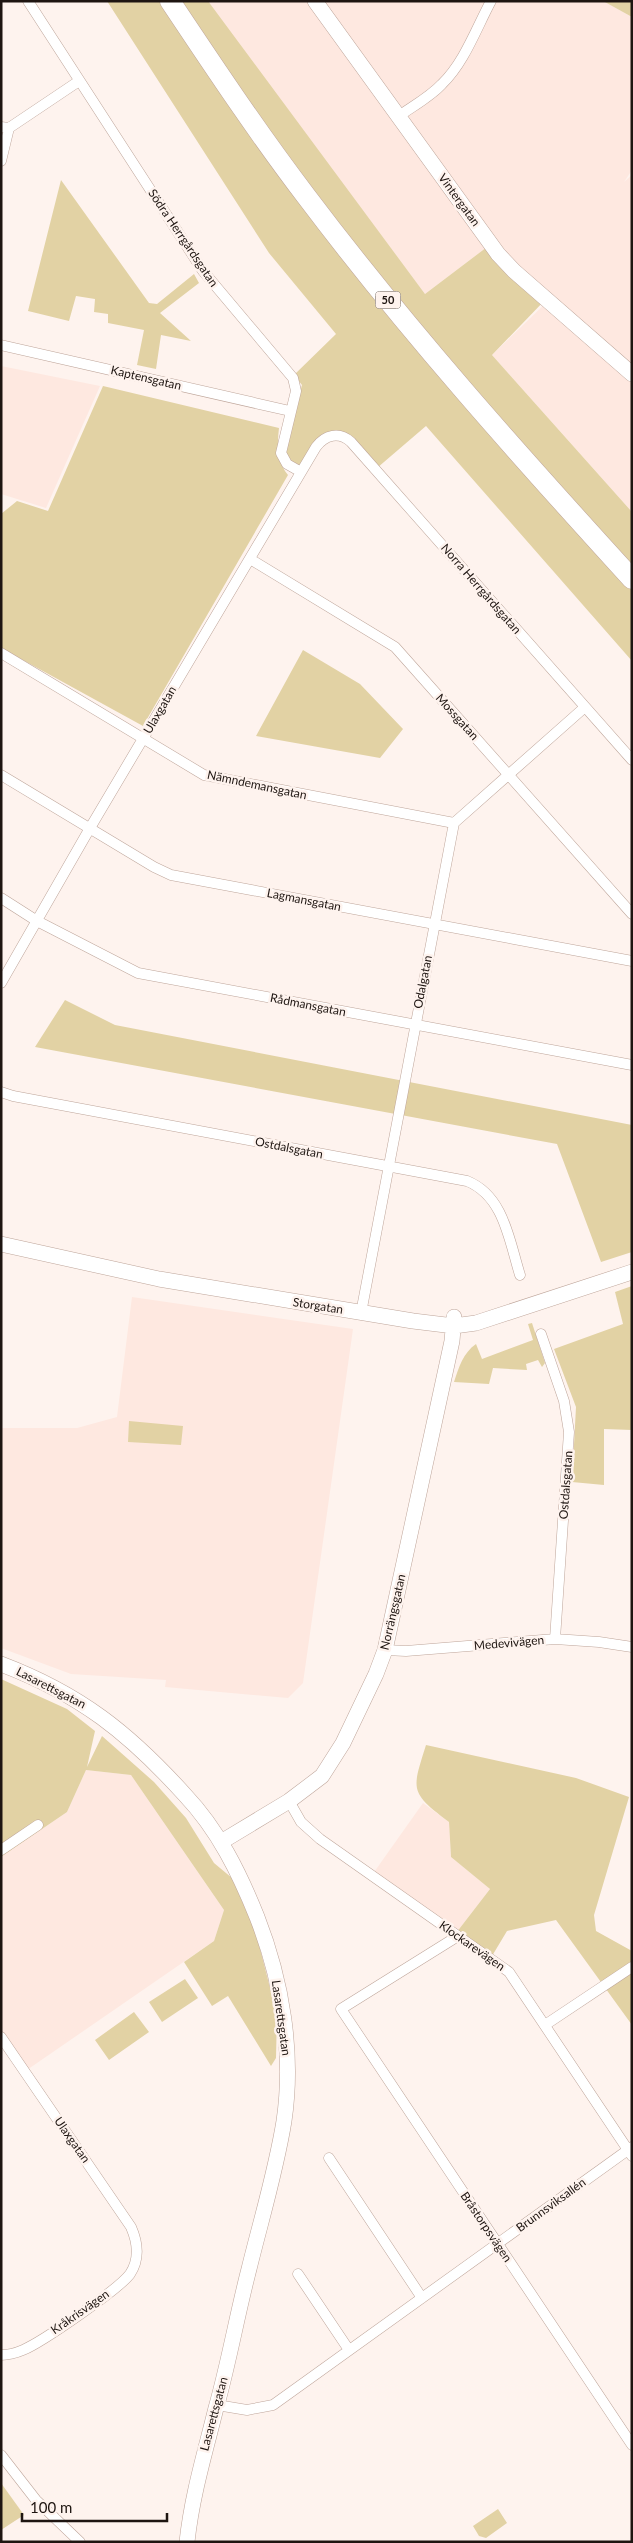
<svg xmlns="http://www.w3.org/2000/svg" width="633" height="2543" viewBox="0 0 633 2543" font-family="Lato,sans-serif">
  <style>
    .built { fill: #fee8e0 }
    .green { fill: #e2d2a4 }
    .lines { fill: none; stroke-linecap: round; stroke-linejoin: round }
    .street-casing { stroke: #bea59a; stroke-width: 11 }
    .secondary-casing { stroke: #bea59a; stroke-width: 16 }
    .highway-casing { stroke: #bea59a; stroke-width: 21 }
    .street { stroke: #fff; stroke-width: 10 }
    .secondary { stroke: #fff; stroke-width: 15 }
    .highway { stroke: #fff; stroke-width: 20 }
    .labels { text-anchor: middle; stroke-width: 5; stroke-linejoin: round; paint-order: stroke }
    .shield { fill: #fef3ee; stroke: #615853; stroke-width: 1 }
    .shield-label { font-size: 11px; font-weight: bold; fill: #1e1511 }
    .street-label { font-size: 12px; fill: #1e1511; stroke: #fef3ee }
  </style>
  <rect width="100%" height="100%" fill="#fef3ee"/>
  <path class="built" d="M206 1H603L632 17V170L624 182 632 175V512L492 355 548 301 491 244 425 294Z
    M1 366 100 386 46 508 1 494Z
    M132 1297 353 1329 303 1683 288 1698 165 1687 166 1680 71 1674 1 1648V1428H77L117 1417Z
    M86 1770 131 1775 224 1910 214 1941 24 2072 1 2038V1857L67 1812Z
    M423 1803 449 1822 451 1857 490 1889 453 1937 372 1875Z"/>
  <path class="green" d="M107 1H208L425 294 491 244 546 299 492 355 632 512V661L426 426 377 468 349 437 328 436 302 477 288 460 285 443 302 385 294 375 336 334 269 253Z
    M603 1H632V17Z
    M61 180 149 303 157 304 194 274 199 283 160 313 191 341 161 335 156 369 137 365 144 330 108 323V314L94 312 95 299 76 296 69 321 28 311Z
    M103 386 279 428C277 444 277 462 288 475L143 726 1 648V514L17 501 48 511Z
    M303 650 360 684 403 729 380 758 256 736Z
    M65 1000 115 1025 632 1125V1252L601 1262 557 1144 35 1047Z
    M632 1286V1430L604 1429V1485L572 1482 576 1407 554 1349 623 1324 615 1292Z
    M532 1323 545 1363 542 1367 538 1360 526 1364 527 1370 493 1368 489 1384 454 1382C459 1367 463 1353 476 1344L482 1359 533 1340 528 1324Z
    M129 1421 183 1426 181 1445 128 1442Z
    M1 1679 67 1709 95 1731 87 1767 102 1736 154 1782 186 1818 214 1863 232 1878 256 1933 277 2015 276 2058 271 2066 228 1996 212 2006 184 1962 214 1941 224 1910 131 1775 86 1770 67 1812 1 1857Z
    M426 1745 576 1778 629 1797 594 1915 596 1931 632 1951V2025L556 1920 507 1931 489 1961 453 1937 490 1889 451 1857 449 1822C409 1792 412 1790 426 1745Z
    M185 1979 198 1998 162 2022 149 2002Z
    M134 2012 149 2032 109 2060 95 2040Z
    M1 2483 24 2515 1 2530Z
    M498 2509 507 2523 486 2538 479 2536 473 2526Z"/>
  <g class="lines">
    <g class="street-casing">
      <path id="street" d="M28 1 203 271 293 378 296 391 281 453 287 464 301 472
        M399 116C413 106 430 97 442 84 464 63 476 29 491 1
        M1 127 9 128 79 81
        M1 161 9 128
        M1 345 290 411
        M250 559 395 647 632 914
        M1 653 204 775 454 823
        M1 775 154 867 171 875 632 961
        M1 898 37 921 138 973 632 1065
        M1 983 90 828 316 447C325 435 339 431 351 442L632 760
        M1 1092 13 1096 467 1181C504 1196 509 1240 520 1275
        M361 1313 454 823 585 707
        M541 1334 564 1401 569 1432 555 1639
        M385 1650 406 1651 555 1639 599 1642 632 1647
        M289 1801 301 1822 320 1839 509 1972 632 2156
        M1 1850 38 1825
        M458 1936 341 2009 632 2445
        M545 2025 632 1967
        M1 2037 131 2227C138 2243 140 2259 130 2274 119 2289 42 2342 23 2350 16 2353 9 2355 1 2355
        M329 2158 422 2298
        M298 2274 349 2350
        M217 2405 247 2410 273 2405 632 2147
        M1 2455 36 2500 80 2542"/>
    </g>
    <g class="secondary-casing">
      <path id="secondary" d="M315 1 498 254 514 271 632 374
        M1 1244 159 1279 413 1321 454 1326 476 1323 632 1272
        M1 1664C80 1694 129 1733 185 1795 218 1830 239 1872 257 1917 282 1981 294 2053 284 2121 276 2171 261 2220 249 2269 237 2315 229 2362 216 2408 205 2453 192 2495 187 2542
        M221 1842 289 1801 322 1776 343 1743 376 1674 385 1650 452 1341 454 1317"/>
    </g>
    <g class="highway-casing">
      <path id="highway" d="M170 1C214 67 258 133 306 196 407 330 519 455 632 579"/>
    </g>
    <use href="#street" class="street"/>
    <use href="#secondary" class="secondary"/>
    <use href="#highway" class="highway"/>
  </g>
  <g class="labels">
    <rect class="shield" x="375.5" y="291.5" width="25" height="17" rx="4"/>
    <g class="shield-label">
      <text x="388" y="304">50</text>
    </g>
    <g class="street-label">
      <text transform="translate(459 200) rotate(54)" y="4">Vintergatan</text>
      <text transform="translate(183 238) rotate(56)" y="4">Södra Herrgårdsgatan</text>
      <text transform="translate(146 378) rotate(13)" y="4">Kaptensgatan</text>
      <text transform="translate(481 589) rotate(49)" y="4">Norra Herrgårdsgatan</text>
      <text transform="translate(160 710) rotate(-60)" y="4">Ulaxgatan</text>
      <text transform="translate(457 717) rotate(48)" y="4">Mossgatan</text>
      <text transform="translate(257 785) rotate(12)" y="4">Nämndemansgatan</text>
      <text transform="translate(304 900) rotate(11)" y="4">Lagmansgatan</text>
      <text transform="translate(423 982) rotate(-79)" y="4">Odalgatan</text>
      <text transform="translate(308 1005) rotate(11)" y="4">Rådmansgatan</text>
      <text transform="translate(289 1148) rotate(11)" y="4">Ostdalsgatan</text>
      <text transform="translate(318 1306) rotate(9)" y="4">Storgatan</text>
      <text transform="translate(566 1485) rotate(-86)" y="4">Ostdalsgatan</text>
      <text transform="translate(393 1612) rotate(-77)" y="4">Norrängsgatan</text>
      <text transform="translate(509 1643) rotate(-5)" y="4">Medevivägen</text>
      <text transform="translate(51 1688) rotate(27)" y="4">Lasarettsgatan</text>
      <text transform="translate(472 1946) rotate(35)" y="4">Klockarevägen</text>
      <text transform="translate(281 2018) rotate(82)" y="4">Lasarettsgatan</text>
      <text transform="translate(72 2140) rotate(55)" y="4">Ulaxgatan</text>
      <text transform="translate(551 2205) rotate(-36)" y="4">Brunnsviksallén</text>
      <text transform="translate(486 2227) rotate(56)" y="4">Bråstorpsvägen</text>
      <text transform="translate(80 2312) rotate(-35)" y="4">Kråkrisvägen</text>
      <text transform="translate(214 2414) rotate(-75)" y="4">Lasarettsgatan</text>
    </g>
  </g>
  <rect width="633" height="2543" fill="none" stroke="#1e1511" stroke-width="5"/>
  <path d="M22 2513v8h145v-8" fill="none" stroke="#1e1511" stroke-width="2.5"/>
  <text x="30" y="2513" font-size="15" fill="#1e1511" stroke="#fef3ee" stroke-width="4" paint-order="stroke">100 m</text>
</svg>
